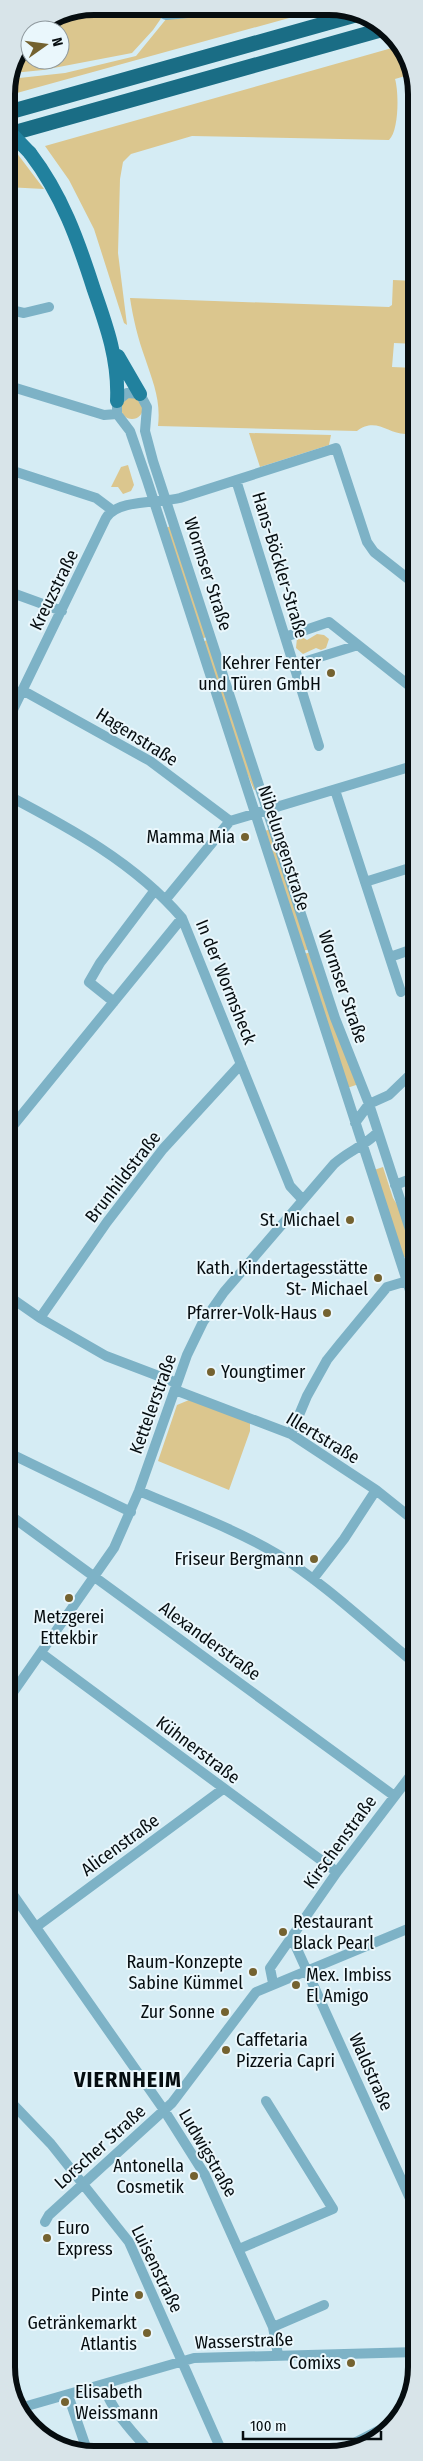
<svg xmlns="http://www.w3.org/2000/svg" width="423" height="2461" viewBox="0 0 423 2461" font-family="'Fira Sans Condensed',sans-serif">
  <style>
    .green { fill: #dbc68e }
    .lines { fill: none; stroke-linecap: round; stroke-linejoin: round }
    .minor { stroke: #7db2c6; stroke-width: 10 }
    .major { stroke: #21819e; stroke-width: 14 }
    .highway { stroke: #1a6d85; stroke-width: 15 }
    .major-bridge { stroke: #21819e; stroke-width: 14 }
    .poi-dot { fill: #746230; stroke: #eaf7fc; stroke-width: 2 }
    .labels { text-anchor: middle; stroke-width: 4; stroke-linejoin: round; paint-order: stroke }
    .street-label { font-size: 18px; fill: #060d10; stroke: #eaf7fc }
    .poi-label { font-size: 18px; fill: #060d10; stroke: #eaf7fc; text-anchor: end }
    .district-label { font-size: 22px; font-weight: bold; letter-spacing: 1px; fill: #060d10; stroke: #eaf7fc }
    .rim { fill: none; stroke: #060d10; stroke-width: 6 }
  </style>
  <rect width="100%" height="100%" fill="#d5ecf4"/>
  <path class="green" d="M251 10H318L6 96V88L10 79 65 73 136 56 167 18Z
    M155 12 162 17 153 30 132 53 43 70 13 73 30 36V60H60V30H35L60 13Z
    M399 46 412 74 395 79C399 92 399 131 389 140L192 136 131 154 123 162 120 179 118 253 127 325 124 323 94 229 69 180 45 146Z
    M16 152 44 189 6 187V155Z
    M393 280 416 281V344L394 343 392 367 416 368 415 432C392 441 379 414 357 431L158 426C161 400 153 382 145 358 138 339 133 318 130 298L389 307 392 305Z
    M121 408a11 11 0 1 1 22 0a11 11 0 1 1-22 0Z
    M249 433 331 435 329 445 260 467Z
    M128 465 134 485 131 491 123 494 118 487H111L121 467Z
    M172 526 209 636 201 639 164 528Z
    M317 634 324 635 329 639 326 648 321 650 316 648 303 654 296 648 297 638 302 637 307 640Z
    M210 639 259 788 254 790 237 749 202 642Z
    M272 829 310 949 303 951 264 831Z
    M311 952 359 1084 347 1088 304 954Z
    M383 1167 393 1198 404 1216 416 1254 402 1258 374 1170Z
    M416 1261V1302L404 1265Z
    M189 1400 250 1421V1431L229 1490 158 1461 177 1405Z"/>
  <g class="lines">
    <path class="minor" d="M159 12 166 15 209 11
      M6 216V232
      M6 309 24 313 49 307
      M6 385 104 415 117 414
      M7 469 96 498 112 510
      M236 480 319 746
      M7 591 62 611
      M285 637 329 622 358 645
      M294 665 358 645 416 691
      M22 690 150 761 230 821
      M7 722 106 518C117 499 160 503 180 498L336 448 367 542 374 552 416 585
      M335 790 401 992
      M7 795C70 828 135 863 182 918L290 1186 303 1200
      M365 882 416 866
      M166 899 230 821 416 765
      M390 957 416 948
      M114 1002 89 982 100 963 155 890
      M355 1123 369 1104 389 1095 416 1069
      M7 1133 182 918
      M395 1185 416 1177
      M416 1248 369 1104 335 1018 153 461 145 431 147 407 140 394 127 393 117 401V414L130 431 147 480 416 1309
      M7 1295 40 1318 106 1356 177 1383
      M40 1318 107 1222 163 1149 241 1064
      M175 1390 291 1434 376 1490 416 1522
      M291 1434 307 1396 327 1360 339 1345 387 1287 407 1281
      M7 1452 131 1512
      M139 1491C185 1511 233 1528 277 1554 327 1585 371 1628 417 1665
      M7 1513 393 1795
      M313 1579 344 1539 376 1490
      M41 1653 337 1872
      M7 1701 114 1548 139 1491 187 1355 203 1322 224 1292 334 1164C348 1151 365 1146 378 1132
      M7 1886 164 2110 205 2175 273 2327 278 2355
      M36 1927 223 1789
      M292 1938 417 2214
      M273 1983 270 1968 337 1872 417 1767
      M7 2098 51 2144 129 2242 223 2454
      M45 2222 49 2215 172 2103 256 1992 417 1925
      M239 2249 333 2209 266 2101
      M273 2327 324 2305
      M103 2385C112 2411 133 2433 151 2453
      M68 2395 88 2453
      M20 2408 194 2358 417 2352
      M333 2454 397 2421"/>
    <path class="major" d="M30 153C62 195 78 240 94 290 107 327 119 361 117 401
      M118 356 140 394"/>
    <path class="highway" d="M6 113 359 14
      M6 135 384 29"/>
    <path class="major-bridge" d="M6 128 30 153"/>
  </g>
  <g class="poi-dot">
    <circle cx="331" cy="673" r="5"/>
    <circle cx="245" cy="837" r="5"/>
    <circle cx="350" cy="1220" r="5"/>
    <circle cx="378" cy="1278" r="5"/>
    <circle cx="327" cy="1313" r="5"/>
    <circle cx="211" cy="1372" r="5"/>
    <circle cx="314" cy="1559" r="5"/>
    <circle cx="69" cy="1598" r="5"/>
    <circle cx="283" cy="1932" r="5"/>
    <circle cx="253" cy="1972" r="5"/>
    <circle cx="296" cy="1985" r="5"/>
    <circle cx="225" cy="2012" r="5"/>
    <circle cx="226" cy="2050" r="5"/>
    <circle cx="194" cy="2176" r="5"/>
    <circle cx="47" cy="2238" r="5"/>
    <circle cx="139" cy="2295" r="5"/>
    <circle cx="147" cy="2333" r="5"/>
    <circle cx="351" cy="2363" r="5"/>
    <circle cx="65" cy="2402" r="5"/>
  </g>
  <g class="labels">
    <g class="street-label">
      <text transform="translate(280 565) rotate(73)" y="6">Hans-Böckler-Straße</text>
      <text transform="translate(208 574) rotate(72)" y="6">Wormser Straße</text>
      <text transform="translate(54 590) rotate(-64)" y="6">Kreuzstraße</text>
      <text transform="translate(137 737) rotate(32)" y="6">Hagenstraße</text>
      <text transform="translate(284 848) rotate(72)" y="6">Nibelungenstraße</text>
      <text transform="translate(226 982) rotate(68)" y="6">In der Wormsheck</text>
      <text transform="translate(343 987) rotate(71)" y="6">Wormser Straße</text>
      <text transform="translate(123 1177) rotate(-52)" y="6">Brunhildstraße</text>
      <text transform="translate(153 1404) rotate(-70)" y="6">Kettelerstraße</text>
      <text transform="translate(323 1438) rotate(31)" y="6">Illertstraße</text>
      <text transform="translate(210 1641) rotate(36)" y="6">Alexanderstraße</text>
      <text transform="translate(198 1750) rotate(37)" y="6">Kühnerstraße</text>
      <text transform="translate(340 1842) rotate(-54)" y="6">Kirschenstraße</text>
      <text transform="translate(120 1845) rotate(-36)" y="6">Alicenstraße</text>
      <text transform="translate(371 2072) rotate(66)" y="6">Waldstraße</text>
      <text transform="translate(100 2147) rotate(-42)" y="6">Lorscher Straße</text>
      <text transform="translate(208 2153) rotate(60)" y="6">Ludwigstraße</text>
      <text transform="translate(157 2269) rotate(64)" y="6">Luisenstraße</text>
      <text transform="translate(244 2341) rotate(-2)" y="6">Wasserstraße</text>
    </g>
    <g class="poi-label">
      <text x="321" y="669">Kehrer Fenter<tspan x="321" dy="21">und Türen GmbH</tspan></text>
      <text x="235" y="843">Mamma Mia</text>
      <text x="340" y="1226">St. Michael</text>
      <text x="368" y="1274">Kath. Kindertagesstätte<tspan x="368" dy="21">St- Michael</tspan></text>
      <text x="317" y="1319">Pfarrer-Volk-Haus</text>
      <text x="221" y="1378" text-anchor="start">Youngtimer</text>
      <text x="304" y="1565">Friseur Bergmann</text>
      <text x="69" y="1623" text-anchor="middle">Metzgerei<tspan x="69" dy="21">Ettekbir</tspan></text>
      <text x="293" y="1928" text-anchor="start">Restaurant<tspan x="293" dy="21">Black Pearl</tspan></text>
      <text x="243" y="1968">Raum-Konzepte<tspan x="243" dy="21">Sabine Kümmel</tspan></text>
      <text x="306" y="1981" text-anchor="start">Mex. Imbiss<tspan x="306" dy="21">El Amigo</tspan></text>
      <text x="215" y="2018">Zur Sonne</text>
      <text x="236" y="2046" text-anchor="start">Caffetaria<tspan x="236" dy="21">Pizzeria Capri</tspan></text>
      <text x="184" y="2172">Antonella<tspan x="184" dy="21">Cosmetik</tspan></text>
      <text x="57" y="2234" text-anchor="start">Euro<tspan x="57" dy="21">Express</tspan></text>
      <text x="129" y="2301">Pinte</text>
      <text x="137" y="2329">Getränkemarkt<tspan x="137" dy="21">Atlantis</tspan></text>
      <text x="341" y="2369">Comixs</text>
      <text x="75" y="2398" text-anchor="start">Elisabeth<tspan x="75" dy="21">Weissmann</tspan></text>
    </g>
    <g class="district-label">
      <text x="128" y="2087">VIERNHEIM</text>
    </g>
  </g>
  <path d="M0 0H423V2461H0ZM94 15H329A79 79 0 0 1 408 94V2367A79 79 0 0 1 329 2446H94A79 79 0 0 1 15 2367V94A79 79 0 0 1 94 15Z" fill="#d8e4e9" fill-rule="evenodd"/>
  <path class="rim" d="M94 15H329A79 79 0 0 1 408 94V2367A79 79 0 0 1 329 2446H94A79 79 0 0 1 15 2367V94A79 79 0 0 1 94 15Z"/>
  <g transform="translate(45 45) rotate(76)"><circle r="24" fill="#eaf7fc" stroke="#8f999e"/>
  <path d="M0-4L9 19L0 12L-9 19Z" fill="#746230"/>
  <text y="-8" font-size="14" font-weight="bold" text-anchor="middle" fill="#060d10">N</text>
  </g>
  <path d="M243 2431v8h138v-8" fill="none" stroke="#060d10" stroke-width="2.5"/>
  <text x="250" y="2431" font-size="15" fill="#060d10" stroke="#eaf7fc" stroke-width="4" paint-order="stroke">100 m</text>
</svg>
